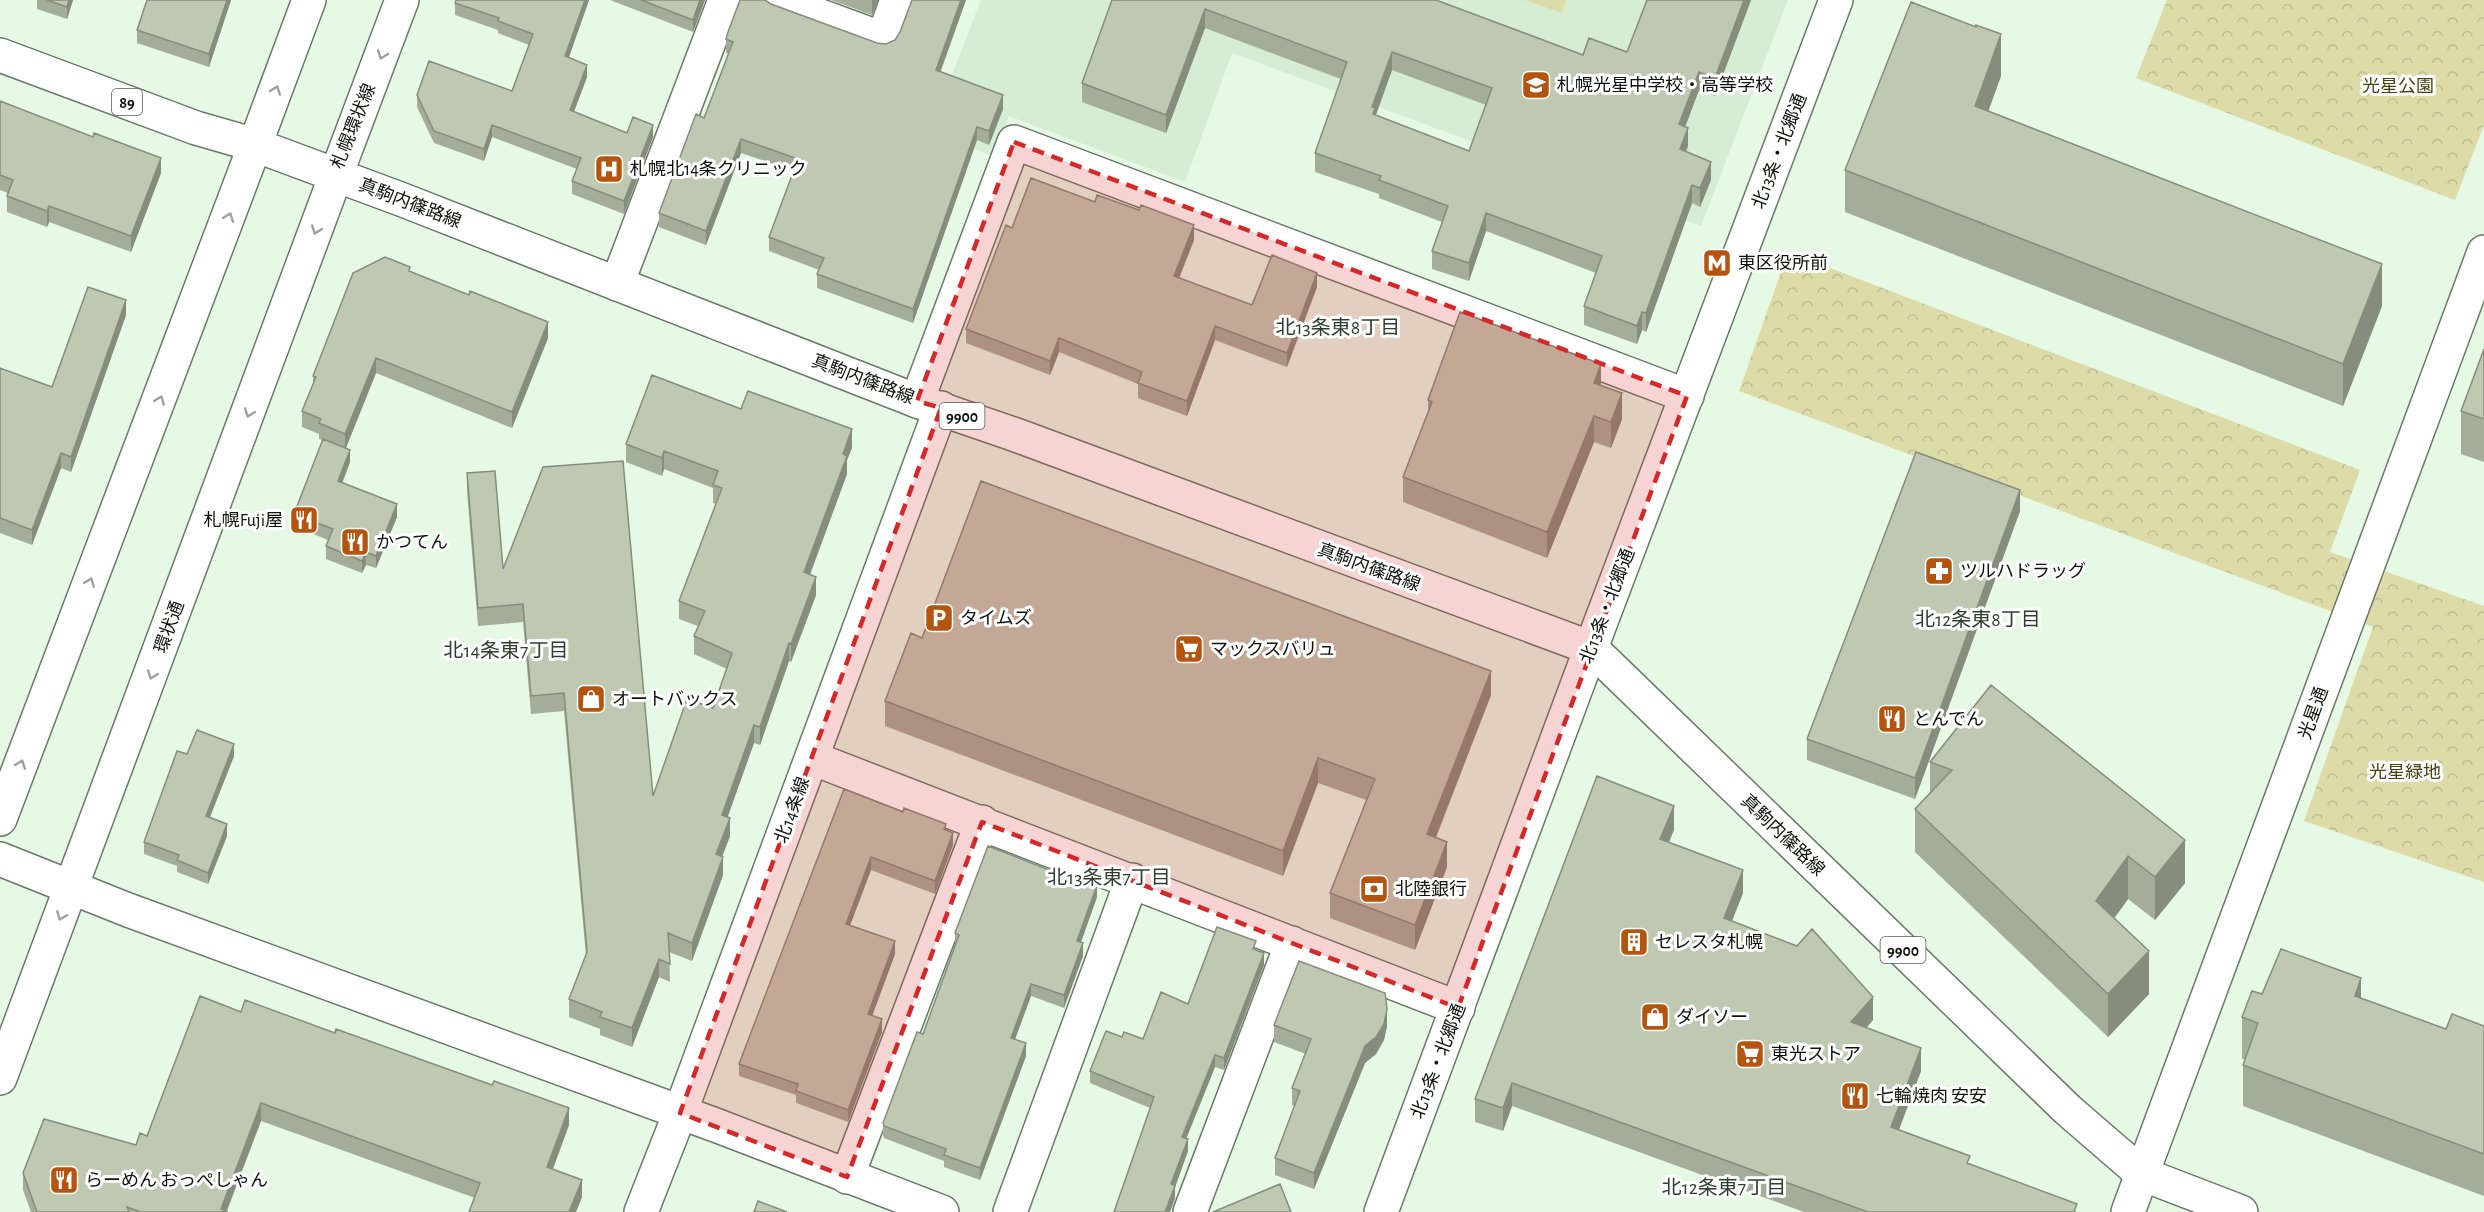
<svg xmlns="http://www.w3.org/2000/svg" width="2484" height="1212" viewBox="0 0 2484 1212" font-family="'Alegreya Sans','Noto Sans JP',sans-serif">
  <style>
    .built { fill: #d4edd3 }
    .park { fill: url(#park-crowns) }
    .garden { fill: #dddca9 }
    .lines { fill: none; stroke-linecap: round; stroke-linejoin: round }
    .street-casing { stroke: #697a68; stroke-width: 36 }
    .secondary-casing { stroke: #697a68; stroke-width: 36 }
    .primary-casing { stroke: #697a68; stroke-width: 36 }
    .street { stroke: #fff; stroke-width: 33 }
    .secondary { stroke: #fff; stroke-width: 33 }
    .primary { stroke: #fff; stroke-width: 33 }
    .wall { fill: #a4ad98; fill-rule: evenodd }
    .shaded-wall { fill: #868d7c }
    .building { fill: #bfc9b1; stroke: #868d7c; stroke-width: 1.5; fill-rule: evenodd }
    .oneway { stroke: #9ea09e }
    .marked { fill: #d62828; fill-opacity: 0.2; stroke: #d62828; stroke-width: 4.5; stroke-dasharray: 12 8; stroke-linejoin: round }
    .labels { text-anchor: middle; stroke-width: 6; stroke-linejoin: round; paint-order: stroke }
    .shield { fill: #fff; stroke: #555955; stroke-width: 1.5 }
    .shield-label { font-size: 16px; font-weight: bold; fill: #0c120c }
    .poi-label { font-size: 18px; fill: #0c120c; stroke: #fff; text-anchor: start }
    .park-label { font-size: 18px; fill: #464310; stroke: #fff }
    .street-label { font-size: 18px; fill: #0c120c; stroke: #fff }
    .neighbourhood-label { font-size: 20px; fill: #2f3f2f; stroke: #fff }
  </style>
  <defs>
    <pattern id="park-crowns" width="20" height="18" patternUnits="userSpaceOnUse" patternTransform="scale(1.5)"><rect width="20" height="18" fill="#dddca9"/><path d="M2 6a3 3 0 1 1 6 0M12 15a3 3 0 1 1 6 0" fill="none" stroke="#bcbc90"/></pattern>
  </defs>
  <rect width="100%" height="100%" fill="#e5f9e5"/>
  <path class="built" d="M981 0H1788L1701 226 1232 53 1185 182 1009 116 994 157 931 129Z"/>
  <path class="park" d="M2167 0H2484V125L2455 200 2136 78Z
    M1788 252 2360 470 2330 552 2484 606V882L2304 821 2373 627 1739 391Z"/>
  <path class="garden" d="M1525 0H1566L1562 13Z"/>
  <g class="lines">
    <g class="street-casing">
      <path id="street" d="M777 0 883 39 897 0
        M617 284 725 0
        M917 401 1014 142 1687 396
        M812 758 1458 1008
        M0 859 128 910 718 1126 942 1212
        M847 1177 982 822
        M641 1212 680 1113 941 408
        M1010 1212 1132 880
        M1190 1212 1292 943
        M2128 1212 2142 1174"/>
    </g>
    <g class="secondary-casing">
      <path id="secondary" d="M0 819 255 145
        M0 1078 336 175
        M2142 1174 2484 252
        M1381 1212 1591 648 1836 0"/>
    </g>
    <g class="primary-casing">
      <path id="primary" d="M0 55 196 128 255 145 403 200 917 401 1016 435 1591 648 2068 1110 2142 1174 2241 1212
        M255 145 309 0
        M336 175 402 0"/>
    </g>
    <use href="#street" class="street"/>
    <use href="#secondary" class="secondary"/>
    <use href="#primary" class="primary"/>
  </g>
  <path class="wall" d="M37 0H73L67 19 37 9Z
    M231 0 209 67 137 43V30Z
    M456 0H589L569 57 587 77 574 112 627 133 653 137 624 214 572 194V181L577 169 492 137 484 161 434 143 417 107V95L512 91 529 45 498 33V30L455 15V3Z
    M610 0H705L693 32Z
    M831 0H878L872 15Z
    M912 0H966L941 71 1003 109 989 145 977 140 913 323 817 288V274L819 270 769 251V237L794 171 741 153 706 245 659 227V213L704 118 728 54 726 53V39L771 4 877 43 886 44 895 40 900 32Z
    M1112 0H1436L1583 55 1627 52 1647 0H1751L1715 96 1699 90 1685 127 1688 146 1686 152 1711 180 1700 207 1692 203 1646 332 1642 330 1637 344 1584 325V306L1596 273 1486 231 1469 281 1432 269V251L1442 222 1379 198V194L1315 172V153L1341 79 1205 28 1166 133 1082 102V83ZM1392 70 1486 105 1469 151 1376 115Z
    M2001 76 1988 111 2382 306 2343 406 1845 212V170Z
    M0 101 93 137 161 173 131 252 49 222 47 227 7 212V196L8 193 0 190Z
    M1012 228 1194 240 1179 278 1252 305 1317 287 1287 367 1215 340 1187 416 1138 398V384L1059 352 1050 375 966 343V329Z
    M410 272 548 338 512 428 376 373 346 448 350 462 342 483 397 517 376 568 366 565 362 573 326 559V546L328 540 294 526V514L323 440 319 439V434L302 427V411L313 384V376Z
    M126 315 71 472 61 468 32 545 0 533V368L52 387Z
    M2484 349V462L2461 454V411Z
    M1601 385 1622 419 1611 448 1594 442 1547 558 1403 502V477L1428 412V400Z
    M741 409 852 448 847 460V474L810 575 816 595 791 662 789 661 760 745 754 743 727 817 730 836 722 857 723 875 692 961 669 952 670 982 659 977 632 1047 600 1035V1029L569 1017V999L586 956 564 711 531 714 523 622 478 626 467 491V473L503 569 653 796 713 708 727 669 694 654V636L698 626 679 619V601L716 504 713 503V488L664 469 662 476 626 462V444Z
    M2020 511 1915 799 1807 760V739Z
    M922 638 1491 695 1436 838 1447 867 1415 950 1330 918V893L1366 800 1318 783 1283 876 885 726V701Z
    M1991 685 2185 883 2155 920 2128 899 2114 918 2149 994 2108 1037 1915 852V809L1930 793V762Z
    M187 754 234 756 210 817 227 836 208 884 177 872V866L144 854V842Z
    M844 789 946 830 953 845 935 894 871 870 850 925 895 954 872 1016 882 1032 848 1122 796 1103V1095L739 1076V1064Z
    M1674 830 1669 842 1743 893 1732 921 1873 1020 1866 1028 1921 1071 1899 1130 1970 1164 2077 1212H1804L1512 1106 1503 1131 1475 1122V1099Z
    M1049 870 1097 897 1081 942 1083 956 1064 1008 1031 996 1015 1039 1026 1056 980 1180 944 1167V1161L884 1138 883 1135V1123L923 1034 955 946V933Z
    M1256 950 1264 965 1224 1070 1215 1067 1186 1139 1188 1151 1175 1187V1198L1170 1212H1114L1150 1108 1090 1083V1071L1122 1037 1143 1039Z
    M2262 994 2361 998 2446 1029 2484 1026V1196L2243 1106V1065L2245 1059H2242V1017Z
    M241 1012 569 1125 553 1169 582 1197 576 1212H469L475 1198 261 1121 227 1211 228 1212H31L23 1190V1173L136 1145 147 1136Z
    M1274 1025 1387 1026 1384 1040 1376 1054 1365 1063 1314 1189 1275 1175V1158L1295 1106 1292 1105V1088L1306 1054 1274 1042Z"/>
  <path class="shaded-wall" d="M69 0H73L67 19V7Z
    M227 0H231L209 67V54Z
    M585 0H589L565 68V56Z
    M700 0H705L693 32V20Z
    M872 0H878L872 15Z
    M961 0H966L936 83V70Z
    M1744 0H1751L1715 96V78Z
    M1205 9V28L1166 133V115Z
    M2001 34V76L1975 148V106Z
    M1392 52V70L1375 117V126L1372 107Z
    M587 65V77L570 122V110Z
    M1699 72V90L1679 143V124Z
    M1003 95V109L989 145V131Z
    M492 125V137L484 161V149Z
    M653 125V137L624 214V201Z
    M977 127V140L913 323V309Z
    M1688 128V146L1680 168V149Z
    M741 139V153L706 245V231Z
    M161 158V173L131 252V236Z
    M1711 162V180L1700 207V188Z
    M1692 185V203L1646 332V313Z
    M49 206V222L47 227V211Z
    M1486 213V231L1469 281V263Z
    M1194 225V240L1174 291V276Z
    M2382 264V306L2343 406V364Z
    M1317 273V287L1287 367V353Z
    M126 300V315L71 472V457Z
    M1642 312V330L1637 344V326Z
    M548 322V338L512 428V412Z
    M1215 326V340L1187 416V401Z
    M1059 338V352L1050 375V361Z
    M376 358V373L345 450V434Z
    M1601 364V390L1594 383Z
    M1622 393V419L1611 448V422Z
    M1594 416V442L1547 558V532Z
    M852 429V448L847 460V474L804 590V572L843 454Z
    M350 450V462L338 494V481Z
    M664 451V469L662 476V458Z
    M61 453V468L32 545V530Z
    M2020 490V511L1915 799V778Z
    M397 504V517L376 568V556Z
    M366 552V565L362 573V561Z
    M816 577V595L791 662V644Z
    M789 643V661L760 745V727Z
    M1491 671V695L1427 859V834Z
    M754 725V743L722 833V815Z
    M234 744V756L206 827V816Z
    M1318 758V783L1283 876V851Z
    M1674 806V830L1660 862V839Z
    M730 818V836L716 872V854Z
    M227 824V836L208 884V873Z
    M953 833V845L935 894V881Z
    M2185 840V883L2155 920V877Z
    M1447 842V867L1415 950V925Z
    M2128 856V899L2096 944V901Z
    M723 857V875L692 961V943Z
    M871 857V870L846 936V924Z
    M1743 870V893L1724 941V918Z
    M1097 885V897L1077 953V941Z
    M895 941V954L868 1027V1014Z
    M1083 943V956L1064 1008V995Z
    M2149 951V994L2108 1037V994Z
    M1264 953V965L1224 1070V1058Z
    M659 959V977L632 1047V1028Z
    M2361 978V1020L2355 996Z
    M1031 984V996L1011 1050V1038Z
    M1873 997V1020L1851 1045V1022Z
    M1387 1009V1026L1384 1040 1376 1054 1365 1063 1314 1189V1173L1365 1046Z
    M882 1019V1032L848 1122V1110Z
    M1026 1043V1056L980 1180V1168Z
    M1921 1048V1071L1891 1150V1127Z
    M1215 1055V1067L1182 1149V1137Z
    M1512 1083V1106L1503 1131V1108Z
    M261 1103V1121L226 1212 221 1209Z
    M569 1108V1125L547 1184V1167Z
    M1188 1139V1151L1175 1187V1198L1170 1212H1165L1171 1184Z
    M582 1180V1197L576 1212H569Z"/>
  <path class="building" d="M47 0H69L67 7Z
    M147 0H227L209 54 137 30Z
    M456 0H585L565 56 587 65 570 110 627 133 633 117 653 125 624 201 572 181 581 158 492 125 484 149 434 131 417 95 429 61 512 91 533 34 498 21 499 18 455 3Z
    M641 0H700L693 20Z
    M740 0H765L771 4 877 43 886 44 895 40 900 32 912 0H961L936 70 1003 95 989 131 977 127 913 309 817 274 824 258 769 237 798 159 741 139 706 231 659 213 696 114 704 118 733 42 726 39 728 32Z
    M1112 0H1436L1583 55 1589 38 1627 52 1647 0H1744L1715 78 1699 72 1679 124 1688 128 1680 149 1711 162 1700 188 1692 185 1646 313 1642 312 1637 326 1584 306 1602 256 1486 213 1469 263 1432 251 1448 206 1379 180 1381 176 1315 153 1347 62 1205 9 1166 115 1082 83ZM1392 52 1492 88 1469 151 1373 114 1375 108 1372 107Z
    M1911 2 1976 27V25L2001 34 1975 106 2382 264 2343 364 1845 170Z
    M0 101 93 137 94 133 161 158 131 236 49 206 47 211 7 196 13 180 0 175Z
    M1031 178 1095 202 1097 195 1139 210 1141 205 1194 225 1174 276 1252 305 1272 255 1317 273 1287 353 1215 326 1187 401 1138 383 1142 372 1059 338 1050 361 966 329 1006 225 1012 228Z
    M385 257 410 267 409 271 469 295 470 291 548 322 512 412 376 358 345 434 319 423 321 419 302 411 316 377 313 376 353 273Z
    M88 287 126 300 71 457 61 453 32 530 0 518V368L52 387Z
    M1460 312 1601 364 1594 383 1622 393 1611 422 1594 416 1547 532 1403 477 1432 402 1428 400Z
    M2484 349V419L2461 411Z
    M652 375 741 409 748 391 852 429 843 454 847 456 804 572 816 577 791 644 789 643 760 727 754 725 722 815 730 818 716 854 723 857 692 943 668 933 670 964 659 959 632 1028 600 1017 602 1012 569 999 587 952 564 693 531 696 523 604 478 608 467 473 495 471 503 569 543 467 623 461 653 796 687 699 713 708 732 653 694 636 705 611 679 601 722 488 713 485 718 471 664 451 662 458 626 444Z
    M323 439 350 450 338 481 397 504 376 556 366 552 362 561 326 546 333 529 294 514Z
    M1916 452 2020 490 1915 778 1807 739Z
    M981 481 1491 671 1427 834 1447 842 1415 925 1330 893 1375 779 1318 758 1283 851 885 701 911 633 922 638Z
    M1991 685 2185 840 2155 877 2128 856 2096 901 2149 951 2108 994 1915 809 1952 770 1930 762Z
    M197 730 234 744 206 816 227 824 208 873 177 860 179 855 144 842 177 751 187 754Z
    M1597 776 1674 806 1660 839 1743 870 1724 918 1797 946 1812 929 1873 997 1851 1022 1921 1048 1891 1127 1970 1156 1967 1163 2077 1204 2074 1212H1868L1512 1083 1503 1108 1475 1099Z
    M844 789 903 812 904 808 946 824 944 829 953 833 935 881 871 857 846 924 895 941 868 1014 882 1019 848 1110 796 1091 798 1084 739 1064Z
    M988 846 1049 870 1050 868 1097 885 1077 941 1083 943 1064 995 1031 984 1011 1038 1026 1043 980 1168 944 1155 946 1149 884 1126 883 1123 917 1032 923 1034 959 935 955 933Z
    M1217 927 1256 941 1253 949 1264 953 1224 1058 1215 1055 1182 1137 1188 1139 1171 1184 1175 1186 1165 1212H1114L1154 1097 1090 1071 1106 1031 1122 1037 1124 1032 1143 1039 1161 992 1188 1004Z
    M2281 949 2361 978 2355 996 2446 1029 2452 1014 2484 1026V1154L2243 1065 2258 1023 2242 1017 2252 991 2262 994Z
    M1299 961 1385 993 1387 1009 1384 1024 1376 1037 1365 1046 1314 1173 1275 1158 1300 1091 1292 1088 1311 1039 1274 1025Z
    M200 996 241 1012 245 1000 335 1033 336 1029 492 1085 494 1081 569 1108 547 1167 582 1180 569 1212H469L480 1183 261 1103 221 1209 228 1212H141L127 1207 129 1212H37L23 1173 44 1119 136 1145 140 1133 147 1136Z
    M1280 1184 1291 1212H1213Z
    M758 1201 787 1212H754Z"/>
  <defs><path id="oneway-chevron" d="M-2-3.5L2.5 0L-2 3.5" fill="none" stroke-width="1.6" stroke-linecap="round" stroke-linejoin="round" transform="scale(1.5)"/></defs>
  <g class="oneway">
    <use href="#oneway-chevron" transform="translate(382 55) rotate(111)"/>
    <use href="#oneway-chevron" transform="translate(276 90) rotate(-70)"/>
    <use href="#oneway-chevron" transform="translate(229 217) rotate(-70)"/>
    <use href="#oneway-chevron" transform="translate(316 230) rotate(110)"/>
    <use href="#oneway-chevron" transform="translate(160 400) rotate(-69)"/>
    <use href="#oneway-chevron" transform="translate(249 413) rotate(110)"/>
    <use href="#oneway-chevron" transform="translate(90 582) rotate(-69)"/>
    <use href="#oneway-chevron" transform="translate(152 675) rotate(110)"/>
    <use href="#oneway-chevron" transform="translate(21 764) rotate(-69)"/>
    <use href="#oneway-chevron" transform="translate(61 916) rotate(112)"/>
  </g>
  <path class="marked" d="M1014 142 1687 396 1458 1008 982 822 847 1177 680 1113 941 408 917 401Z"/>
  <defs>
    <g id="school-square" transform="scale(1.5)"><rect x="-9" y="-9" width="18" height="18" rx="4" fill="#b4540f" stroke="#fff"/><path d="M0-5L7-2L0 1L-7-2ZM-4 1L0 2.5L4 1V4Q0 6-4 4Z" fill="#fff"/></g>
    <g id="hospital-square" transform="scale(1.5)"><rect x="-9" y="-9" width="18" height="18" rx="4" fill="#b4540f" stroke="#fff"/><path d="M-5-5h3v3.5h4V-5h3V5h-3V1.5h-4V5h-3Z" fill="#fff"/></g>
    <g id="metro-square" transform="scale(1.5)"><rect x="-9" y="-9" width="18" height="18" rx="4" fill="#b4540f" stroke="#fff"/><path d="M-5.5 5V-5H-3L0 0L3-5H5.5V5H3V-.5L0 4L-3-.5V5Z" fill="#fff"/></g>
    <g id="restaurant-square" transform="scale(1.5)"><rect x="-9" y="-9" width="18" height="18" rx="4" fill="#b4540f" stroke="#fff"/><path d="M-5-6h1v4h1v-4h1v4h1v-4h1v5L-1.5 .5V6h-2V.5L-5-1ZM5-6V6H3V1.5H1.5Q1.5-4 5-6Z" fill="#fff"/></g>
    <g id="pharmacy-square" transform="scale(1.5)"><rect x="-9" y="-9" width="18" height="18" rx="4" fill="#b4540f" stroke="#fff"/><path d="M-2-6h4v4h4v4h-4v4h-4v-4h-4v-4h4Z" fill="#fff"/></g>
    <g id="parking-square" transform="scale(1.5)"><rect x="-9" y="-9" width="18" height="18" rx="4" fill="#b4540f" stroke="#fff"/><path d="M-3.5-5.5H1a3.5 3.5 0 0 1 0 7H-1V5.5H-3.5ZM-1-3.4V-.6H.8a1.4 1.4 0 0 0 0-2.8Z" fill="#fff"/></g>
    <g id="supermarket-square" transform="scale(1.5)"><rect x="-9" y="-9" width="18" height="18" rx="4" fill="#b4540f" stroke="#fff"/><path d="M-6-5.5h2.5l.6 2H6L4.5 2H-2.5L-4.4-4H-6ZM-1.5 3.2a1.3 1.3 0 1 0 .1 0ZM3 3.2a1.3 1.3 0 1 0 .1 0Z" fill="#fff"/></g>
    <g id="shop-square" transform="scale(1.5)"><rect x="-9" y="-9" width="18" height="18" rx="4" fill="#b4540f" stroke="#fff"/><path d="M-5-2.5h2.3a2.7 3.5 0 0 1 5.4 0H5L5.5 6h-11ZM-1.5-2.5h3a1.5 2.3 0 0 0-3 0Z" fill="#fff"/></g>
    <g id="bank-square" transform="scale(1.5)"><rect x="-9" y="-9" width="18" height="18" rx="4" fill="#b4540f" stroke="#fff"/><path d="M-6-4H6V4H-6ZM0-2.3a2.3 2.3 0 1 0 0 4.6a2.3 2.3 0 1 0 0-4.6Z" fill="#fff"/></g>
    <g id="building-square" transform="scale(1.5)"><rect x="-9" y="-9" width="18" height="18" rx="4" fill="#b4540f" stroke="#fff"/><path d="M-4-6H4V6H1V3H-1V6H-4ZM-2.5-4.3h1.7v1.8h-1.7ZM.8-4.3h1.7v1.8H.8ZM-2.5-1h1.7V.8h-1.7ZM.8-1h1.7V.8H.8Z" fill="#fff"/></g>
  </defs>
  <g fill-rule="evenodd">
    <use href="#school-square" x="1536" y="85"/>
    <use href="#hospital-square" x="609" y="169"/>
    <use href="#metro-square" x="1717" y="263"/>
    <use href="#restaurant-square" x="304" y="520"/>
    <use href="#restaurant-square" x="355" y="542"/>
    <use href="#pharmacy-square" x="1939" y="571"/>
    <use href="#parking-square" x="939" y="618"/>
    <use href="#supermarket-square" x="1189" y="649"/>
    <use href="#shop-square" x="591" y="699"/>
    <use href="#restaurant-square" x="1892" y="719"/>
    <use href="#bank-square" x="1374" y="889"/>
    <use href="#building-square" x="1634" y="942"/>
    <use href="#shop-square" x="1655" y="1017"/>
    <use href="#supermarket-square" x="1750" y="1054"/>
    <use href="#restaurant-square" x="1855" y="1096"/>
    <use href="#restaurant-square" x="64" y="1180"/>
  </g>
  <g class="labels">
    <g class="shield">
      <rect x="112" y="89" width="30" height="26" rx="4.5"/>
      <rect x="939.5" y="403" width="45" height="26" rx="4.5"/>
      <rect x="1880.5" y="937" width="45" height="26" rx="4.5"/>
    </g>
    <g class="shield-label">
      <text x="127" y="108">89</text>
      <text x="962" y="422">9900</text>
      <text x="1903" y="956">9900</text>
    </g>
    <g class="poi-label">
      <text x="1557" y="91">札幌光星中学校・高等学校</text>
      <text x="630" y="175">札幌北14条クリニック</text>
      <text x="1738" y="269">東区役所前</text>
      <text x="283" y="526" text-anchor="end">札幌Fuji屋</text>
      <text x="376" y="548">かつてん</text>
      <text x="1960" y="577">ツルハドラッグ</text>
      <text x="960" y="624">タイムズ</text>
      <text x="1210" y="655">マックスバリュ</text>
      <text x="612" y="705">オートバックス</text>
      <text x="1913" y="725">とんでん</text>
      <text x="1395" y="895">北陸銀行</text>
      <text x="1655" y="948">セレスタ札幌</text>
      <text x="1676" y="1023">ダイソー</text>
      <text x="1771" y="1060">東光ストア</text>
      <text x="1876" y="1102">七輪焼肉 安安</text>
      <text x="85" y="1186">らーめん おっぺしゃん</text>
    </g>
    <g class="park-label">
      <text x="2398" y="92">光星公園</text>
      <text x="2405" y="778">光星緑地</text>
    </g>
    <g class="street-label">
      <text transform="translate(353 126) rotate(-68)" y="6">札幌環状線</text>
      <text transform="translate(1779 151) rotate(-69)" y="6">北13条・北郷通</text>
      <text transform="translate(410 203) rotate(21)" y="6">真駒内篠路線</text>
      <text transform="translate(863 379) rotate(21)" y="6">真駒内篠路線</text>
      <text transform="translate(1369 567) rotate(20)" y="6">真駒内篠路線</text>
      <text transform="translate(1607 606) rotate(-69)" y="6">北13条・北郷通</text>
      <text transform="translate(169 627) rotate(-70)" y="6">環状通</text>
      <text transform="translate(2313 713) rotate(-70)" y="6">光星通</text>
      <text transform="translate(792 810) rotate(-70)" y="6">北14条線</text>
      <text transform="translate(1783 835) rotate(44)" y="6">真駒内篠路線</text>
      <text transform="translate(1438 1061) rotate(-69)" y="6">北13条・北郷通</text>
    </g>
    <g class="neighbourhood-label">
      <text x="1338" y="334">北13条東8丁目</text>
      <text x="1978" y="626">北12条東8丁目</text>
      <text x="506" y="657">北14条東7丁目</text>
      <text x="1109" y="884">北13条東7丁目</text>
      <text x="1724" y="1194">北12条東7丁目</text>
    </g>
  </g>
</svg>
